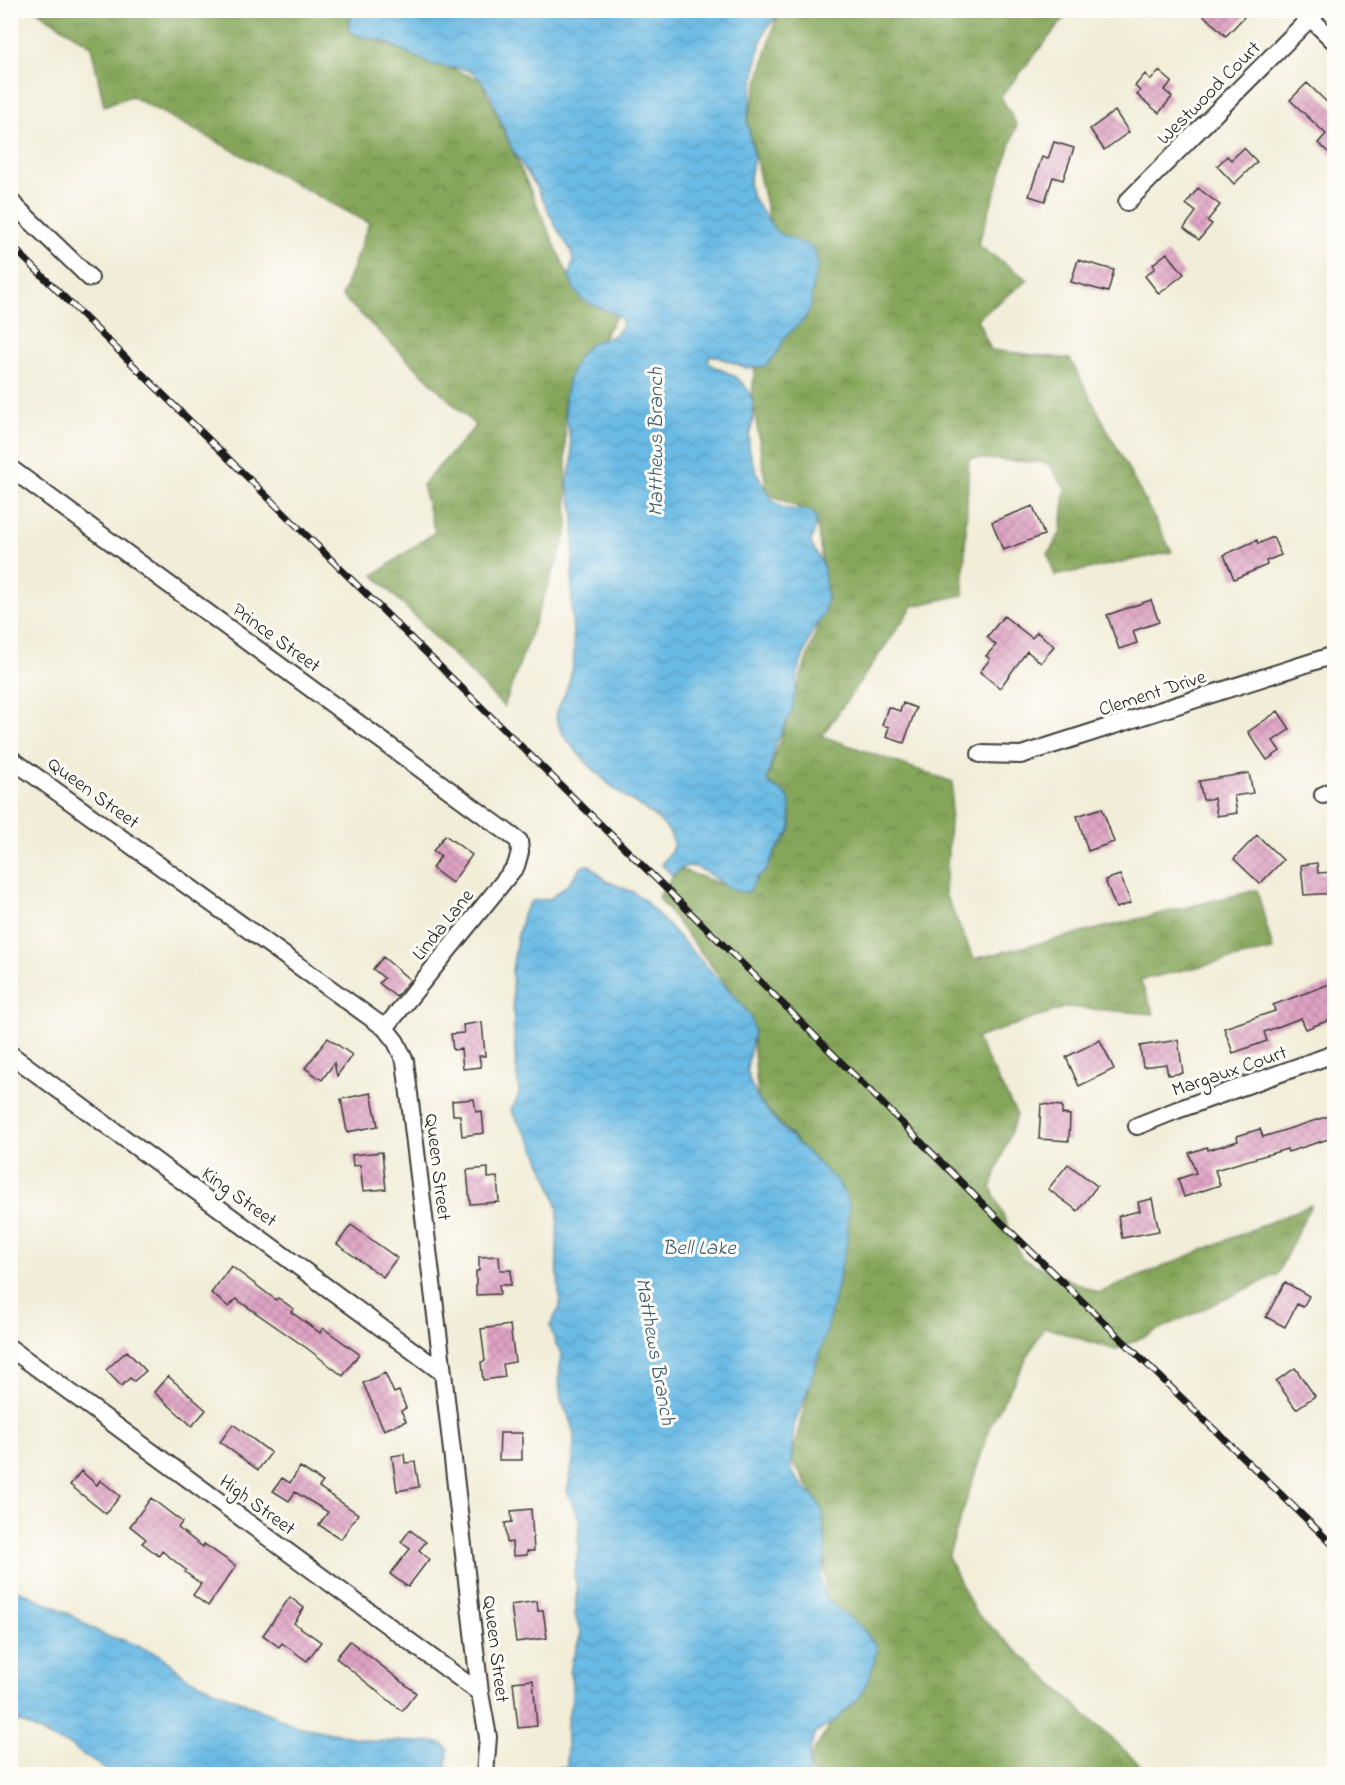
<svg xmlns="http://www.w3.org/2000/svg" width="1345" height="1785" viewBox="0 0 1345 1785" font-family="'Indie Flower',sans-serif">
  <style>
    .forest { fill: url(#forest-crowns); stroke: #50613b; stroke-width: 1.5 }
    .water { fill: url(#water-waves); stroke: #426b80; stroke-width: 1.5 }
    .building { fill: url(#building-cross-hatch) }
    .lines { fill: none; stroke-linecap: round; stroke-linejoin: round }
    .street-casing { stroke: #3c3b38; stroke-width: 20 }
    .street { stroke: #fff; stroke-width: 16 }
    .rail-casing { stroke: #1c1c1c; stroke-width: 7 }
    .rail { stroke: #fdfcf7; stroke-width: 4.5; stroke-dasharray: 14; stroke-linecap: butt }
    .labels { text-anchor: middle; stroke-width: 6; stroke-linejoin: round; paint-order: stroke }
    .street-label { font-size: 20px; fill: #1c1c1c; stroke: #fdfcf7 }
    .water-label { font-size: 21px; font-style: italic; fill: #3b5b6c; stroke: #fdfcf7 }
  </style>
  <defs>
    <pattern id="forest-crowns" width="20" height="18" patternUnits="userSpaceOnUse" patternTransform="scale(1.5)"><rect width="20" height="18" fill="#85a65a"/><path d="M2 6a3 3 0 1 1 6 0M12 15a3 3 0 1 1 6 0" fill="none" stroke="#6c864a"/></pattern>
    <pattern id="water-waves" width="16" height="10" patternUnits="userSpaceOnUse" patternTransform="scale(1.5)"><rect width="16" height="10" fill="#69bae4"/><path d="M0 5q4-4 8 0t8 0" fill="none" stroke="#5a9fc3"/></pattern>
    <pattern id="building-cross-hatch" width="8" height="8" patternUnits="userSpaceOnUse" patternTransform="scale(1.5)"><rect width="8" height="8" fill="#dfa3c4"/><path d="M0 0l8 8M0 8l8-8" fill="none" stroke="#bf8ca8"/></pattern>
  </defs>
  <rect width="100%" height="100%" fill="#fdfcf7"/>
  <filter id="ink" filterUnits="userSpaceOnUse"><feTurbulence type="fractalNoise" baseFrequency=".0167" numOctaves="2"/><feDisplacementMap in="SourceGraphic" scale="12" xChannelSelector="R" yChannelSelector="G"/><feConvolveMatrix kernelMatrix="1 2 1 2 8 2 1 2 1" color-interpolation-filters="sRGB"/></filter>
  <filter id="wash" filterUnits="userSpaceOnUse"><feTurbulence type="fractalNoise" baseFrequency=".008" numOctaves="4" result="noise"/><feDisplacementMap in="SourceGraphic" scale="24" xChannelSelector="R" yChannelSelector="G"/><feGaussianBlur stdDeviation="1.35" result="paint"/><feColorMatrix in="noise" values="0 0 0 0 0 0 0 0 0 0 0 0 0 0 0 0 0 1.4 0 .05"/><feComposite in="paint" operator="in"/></filter>
  <g filter="url(#wash)">
    <rect width="100%" height="100%" fill="#f2edd8"/>
    <path class="forest" d="M37 11H363L349 30 481 80 575 290 617 315 564 400 568 530 504 707 374 575 435 532 422 485 476 426 342 296 369 223 131 96 104 106 91 46Z
      M778 11H1070L1001 97 1017 125 978 245 1028 280 977 319 991 350 1070 359 1172 552 1055 576 1048 554 1061 532 1065 489 1048 463 969 458 963 595 913 606 822 736 953 782 945 894 974 959 1257 890 1273 950 1140 980 1154 1014 1067 1007 976 1038 1017 1115 991 1187 1022 1259 1099 1293 1311 1205 1277 1275 1115 1350 1044 1327 991 1424 948 1557 975 1612 1150 1774H812L809 1759 877 1651 826 1599 822 1509 791 1459 839 1272 846 1196 758 1099 751 1017 658 897 679 869 746 893 789 833 767 780 827 598 816 516 767 493 752 394 770 223 747 121Z"/>
    <path class="water" d="M357 10 781 11 767 28 760 43 747 121 754 157 749 183 750 190 753 198 776 231C788 240 803 240 814 249L818 264 814 280 810 309 803 321 785 337 779 350 766 366 747 368 712 355 708 358 710 364C719 370 729 372 738 379 753 391 756 405 752 424 752 428 749 433 749 437 747 452 755 468 761 481 766 490 771 500 780 506 791 514 813 504 816 518 818 526 811 536 811 544L822 562 824 569 827 598 824 614 812 632 799 668 792 712 776 743 767 780 768 783 787 795 790 802 791 827 789 833 775 852 766 871 757 877 749 892C722 898 697 845 673 876L661 864C667 857 675 850 673 841 669 822 639 806 624 796 605 782 564 743 557 722 554 710 564 699 567 688 571 676 575 661 574 648 573 630 571 611 572 593 572 568 575 542 574 516 574 505 568 494 568 485 567 476 572 467 572 458 572 430 559 412 568 382 573 368 580 347 595 342 607 337 614 339 622 327L621 318 615 314 584 301 575 291 569 277 573 261 571 251 556 227 537 188 512 149 489 92 481 80 473 73 467 70 432 65 384 41 362 37 351 32 348 29 351 17Z
      M586 865 591 866 606 881 633 892 645 901 739 1001 751 1017 754 1031 747 1068 750 1082 758 1099 780 1126 837 1181 846 1196 849 1204 847 1242 827 1330 808 1389 794 1426 791 1459 792 1470 796 1478 818 1502 822 1509 826 1550 821 1575V1583L826 1599 862 1628 876 1645 877 1651 870 1676 860 1697 835 1721 816 1733 812 1742 809 1759V1774H546L552 1769 567 1766V1723L572 1698V1682L570 1674 572 1661 581 1634 575 1615 577 1587 574 1575 578 1550 579 1519 567 1492 573 1461 574 1435 572 1423 561 1401 559 1380 561 1352 555 1342 550 1325 560 1307 557 1259 558 1210 553 1191 532 1142 512 1113 511 1109 516 1102 519 1093 515 1054 512 970 517 939 523 915 528 905 532 901 549 899 555 895 568 884 580 868Z
      M10 1589 20 1591 64 1611 104 1635 123 1640 160 1655 186 1677 297 1726 372 1741 434 1742 443 1744 448 1749 446 1774H112L69 1745 53 1739 27 1725 11 1719Z"/>
    <g id="blocks">
      <path class="building" d="M1198 10H1236L1244 17 1226 36Z
        M1159 71 1172 82 1164 90 1172 97 1159 113 1137 95 1140 91 1135 86 1145 74 1151 80Z
        M1307 83 1335 110V158L1318 143 1326 134 1290 100Z
        M1115 111 1129 132 1104 150 1090 129Z
        M1054 142 1074 148 1063 180 1053 177 1045 201 1029 196 1042 157 1048 159Z
        M1244 148 1257 162 1234 184 1217 166 1227 156 1231 160Z
        M1198 188 1220 205 1207 221 1212 224 1199 240 1184 228 1196 212 1186 204Z
        M1167 253 1184 274 1159 294 1145 276 1155 268 1153 264Z
        M1078 260 1114 270 1108 292 1071 282Z
        M1033 506 1044 535 1003 550 992 522Z
        M1273 537 1281 555 1266 561 1267 565 1234 579 1224 555 1257 540 1258 544Z
        M1151 600 1159 622 1133 631 1137 643 1119 649 1107 615Z
        M1004 616 1032 638 1037 632 1054 646 1041 663 1027 651 1000 688 980 672 990 659 986 656 996 645 987 637Z
        M903 703 916 708 904 743 886 737 889 727 882 725 888 707 900 711Z
        M1278 711 1290 729 1273 741 1280 751 1267 760 1248 732Z
        M1249 773 1253 793 1234 796 1237 813 1217 816 1214 798 1203 800 1199 781Z
        M1102 808 1114 842 1088 851 1077 816Z
        M445 835 472 855 452 883 432 868 441 856 433 851Z
        M1257 835 1283 860 1260 884 1234 859Z
        M1317 863 1318 873 1335 872V893L1304 895 1301 865Z
        M1120 875 1131 903 1116 908 1105 880Z
        M383 957 410 980 396 997 379 983 384 978 373 969Z
        M1335 982V1018L1306 1029 1301 1018 1264 1032 1267 1041 1233 1053 1224 1028 1275 1011 1273 1005Z
        M482 1022 485 1056H479L481 1067 463 1069 461 1049 453 1050 451 1034 464 1033 463 1025Z
        M328 1038 352 1055 337 1076 334 1063 322 1080 305 1068Z
        M1100 1040 1114 1069 1079 1086 1066 1057Z
        M1178 1040 1183 1073 1168 1075 1166 1064 1143 1067 1140 1046Z
        M371 1093 378 1126 347 1132 341 1099Z
        M474 1099 476 1112 482 1111 484 1133 462 1136 460 1115H453L452 1101Z
        M1041 1104 1062 1106V1114L1070 1115 1069 1141 1039 1139Z
        M1335 1114V1137L1288 1152 1287 1149 1215 1170 1220 1185 1184 1197 1178 1179 1196 1173 1189 1153 1207 1147 1208 1150 1238 1141 1237 1136 1260 1129 1263 1137Z
        M382 1152 386 1189 363 1191 360 1165 353 1166 352 1155Z
        M1068 1164 1097 1186 1078 1211 1048 1189Z
        M488 1168V1178L497 1177 499 1202 470 1204 467 1170Z
        M1152 1199 1159 1231 1122 1238 1118 1216 1140 1211 1138 1202Z
        M351 1225 397 1258 383 1277 337 1244Z
        M499 1256 500 1270H511V1285H499L500 1294 476 1295V1271H479V1257Z
        M231 1266 276 1300 278 1298 294 1309 291 1312 320 1333 323 1328 359 1354 343 1376 308 1349 236 1299 229 1307 211 1293Z
        M1285 1282 1309 1296 1303 1307 1297 1304 1285 1327 1266 1317Z
        M510 1325 515 1362 503 1364 505 1377 483 1380 481 1362 485 1361 481 1329Z
        M127 1351 146 1371 134 1381 130 1378 121 1386 106 1370Z
        M1295 1368 1315 1396 1296 1409 1276 1381Z
        M385 1373 394 1393 399 1391 406 1408 401 1411 406 1421 384 1430 363 1383Z
        M168 1376 206 1410 192 1426 154 1392Z
        M233 1424 271 1453 258 1470 220 1442Z
        M500 1433H522V1460H499Z
        M404 1454 405 1463 415 1462 419 1487 397 1491 392 1456Z
        M300 1467 323 1482 319 1487 358 1514 341 1539 319 1525 328 1512 295 1492 289 1501 273 1491 282 1478 290 1483Z
        M81 1471 97 1485 100 1480 120 1496 106 1514 70 1485Z
        M151 1498 182 1522 178 1528 203 1547 204 1544 236 1566 208 1606 193 1595 201 1584 185 1572 186 1570 162 1551 159 1556 142 1543 146 1539 130 1526Z
        M531 1509 534 1551H527V1555L513 1556 512 1542 507 1543 505 1523 512 1522 511 1511Z
        M410 1530 426 1542 419 1550 429 1559 408 1587 390 1574 410 1549 401 1542Z
        M290 1597 304 1608 294 1623 321 1642 307 1661 282 1643 279 1647 263 1635Z
        M537 1601 538 1611 543 1610 547 1638 516 1642 511 1605Z
        M350 1641 416 1693 402 1711 336 1658Z
        M533 1680 537 1726 518 1728 513 1682Z"/>
    </g>
  </g>
  <g filter="url(#ink)">
    <use href="#blocks" fill-opacity="0" stroke="#3c3b38" stroke-width="1.5"/>
    <g class="lines">
      <g class="street-casing">
        <path id="street" d="M1303 11 1334 41
          M10 201 90 278
          M1127 202 1318 10
          M10 468 519 841 520 852 516 866 385 1028
          M980 754 1021 755 1334 655
          M10 758 385 1028 396 1042 405 1061 443 1373 480 1693 488 1737 485 1774
          M1323 795 1334 790
          M10 1054 443 1373
          M1137 1126 1177 1110 1334 1054
          M10 1348 480 1693"/>
      </g>
      <use href="#street" class="street"/>
      <g class="rail-casing">
        <path id="rail" d="M10 244 760 981 1005 1226 1334 1546"/>
      </g>
      <use href="#rail" class="rail"/>
    </g>
  </g>
  <g class="labels">
    <g class="street-label">
      <text transform="translate(1208 92) rotate(-45)" y="7">Westwood Court</text>
      <text transform="translate(277 637) rotate(36)" y="7">Prince Street</text>
      <text transform="translate(1152 692) rotate(-18)" y="7">Clement Drive</text>
      <text transform="translate(94 792) rotate(36)" y="7">Queen Street</text>
      <text transform="translate(442 924) rotate(-51)" y="7">Linda Lane</text>
      <text transform="translate(1229 1070) rotate(-19)" y="7">Margaux Court</text>
      <text transform="translate(439 1167) rotate(83)" y="7">Queen Street</text>
      <text transform="translate(240 1196) rotate(36)" y="7">King Street</text>
      <text transform="translate(258 1504) rotate(36)" y="7">High Street</text>
      <text transform="translate(497 1649) rotate(83)" y="7">Queen Street</text>
    </g>
    <g class="water-label">
      <text transform="translate(655 442) rotate(-90)" y="7">Matthews Branch</text>
      <text x="699" y="1254">Bell Lake</text>
      <text transform="translate(656 1351) rotate(80)" y="7">Matthews Branch</text>
    </g>
  </g>
  <rect width="1345" height="1785" fill="none" stroke="#fdfcf7" stroke-width="36"/>
</svg>
